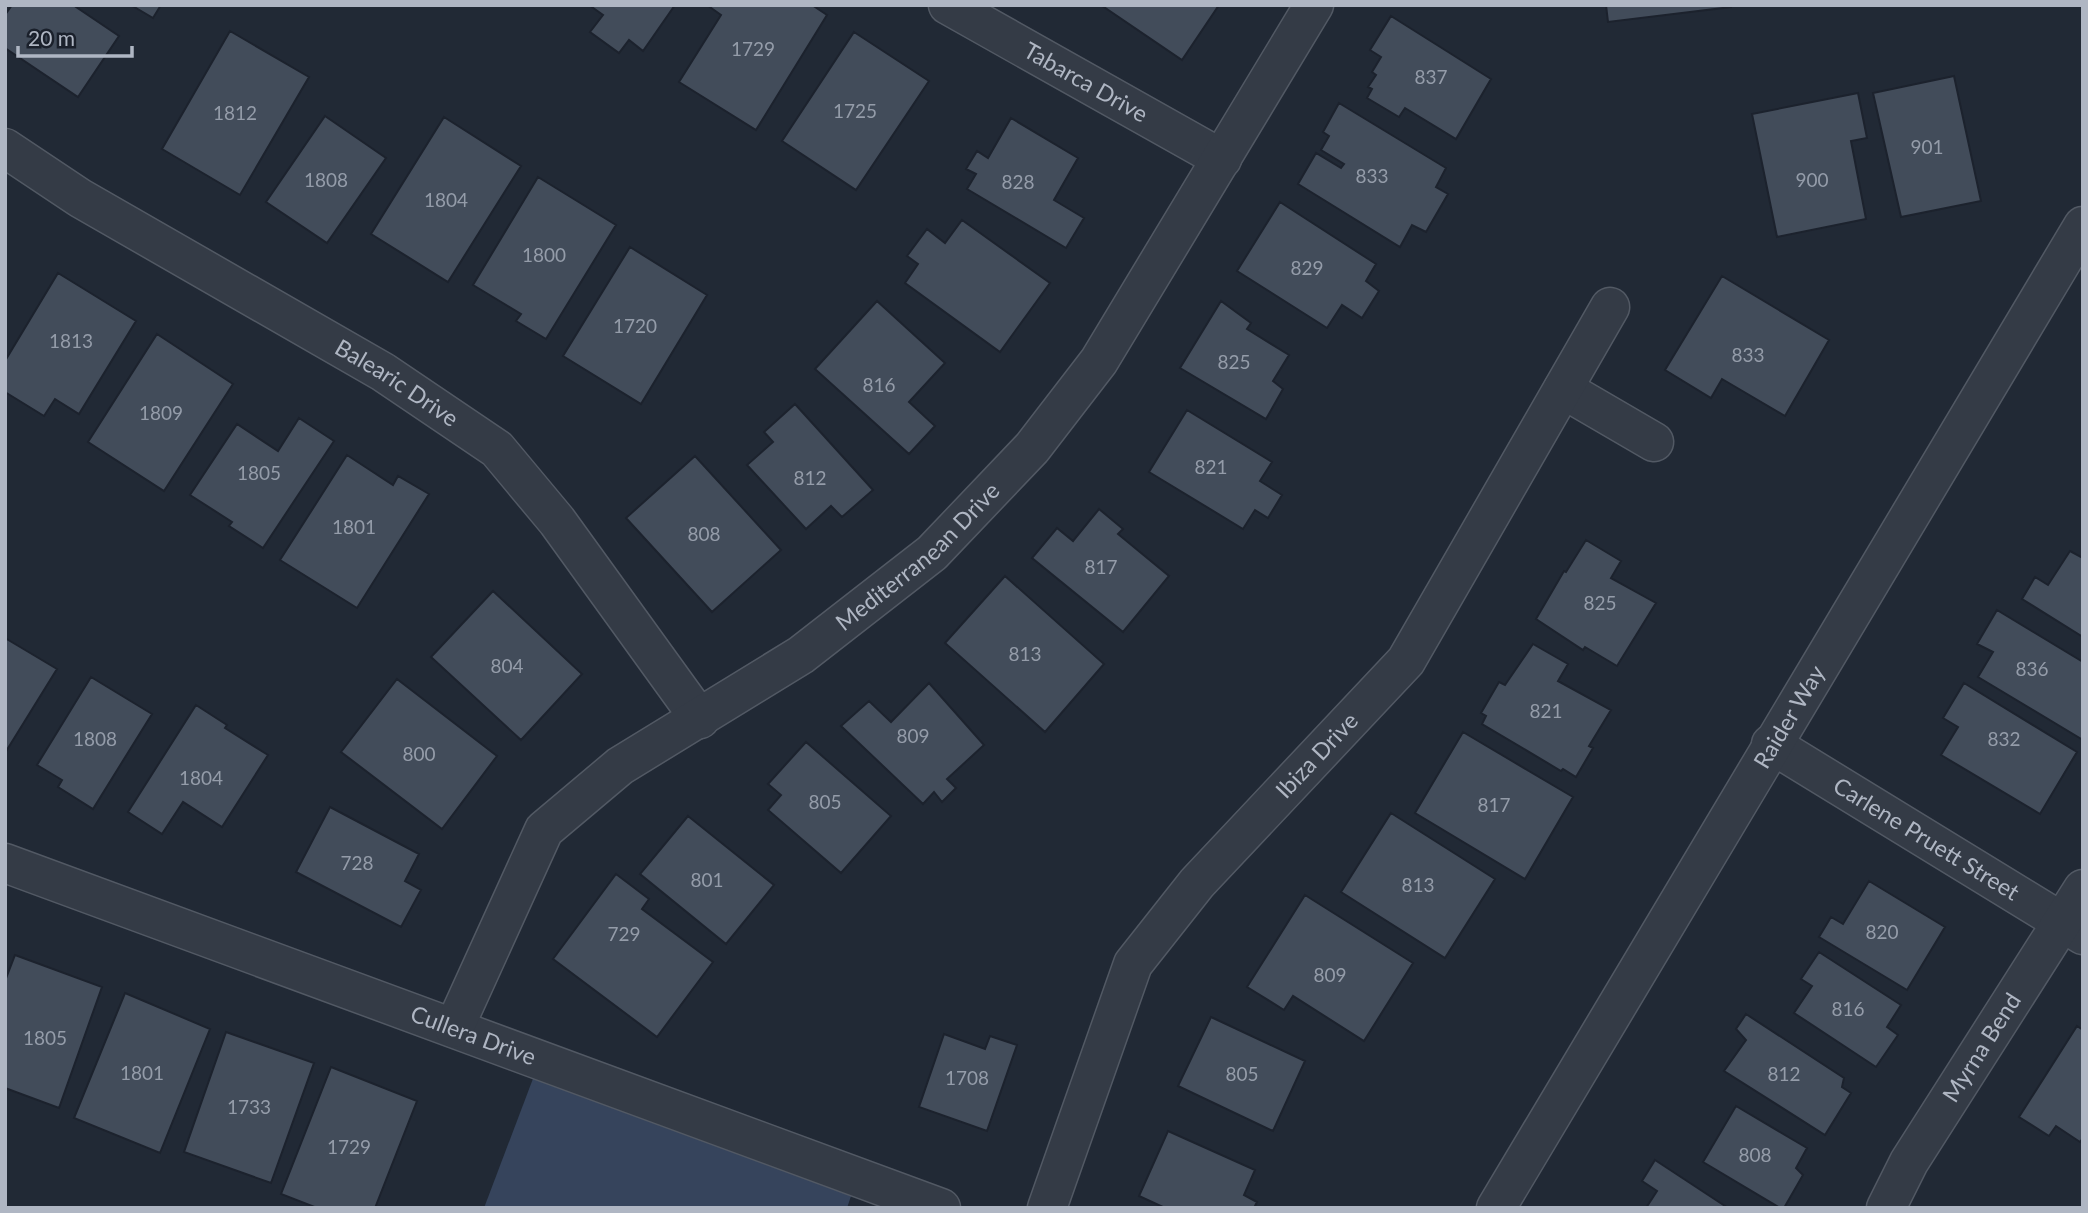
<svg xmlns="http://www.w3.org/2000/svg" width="2088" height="1213" viewBox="0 0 2088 1213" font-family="Lato,sans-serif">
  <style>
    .water { fill: #36445c }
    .building { fill: #424c5a; stroke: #1c222d; stroke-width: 2 }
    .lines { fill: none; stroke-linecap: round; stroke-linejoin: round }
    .minor-casing { stroke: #525964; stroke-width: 41 }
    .minor { stroke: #343b46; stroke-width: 38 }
    .labels { text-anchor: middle; stroke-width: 5; stroke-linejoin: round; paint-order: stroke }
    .number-label { font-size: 19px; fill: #949ca9 }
    .street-label { font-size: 23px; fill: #afb6c3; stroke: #1a202b }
  </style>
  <rect width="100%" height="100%" fill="#212935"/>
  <path class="water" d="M534 1076 853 1190 847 1208H484Z"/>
  <path class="building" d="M12 5H73L119 36 78 97 5 48V15Z
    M131 5H161L153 18Z
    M589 5H675L643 51 629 40 619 53 590 32 603 15Z
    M707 5H812L827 15 756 130 679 82 721 15Z
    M1101 5H1219L1182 60Z
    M1606 5H1731V7L1608 22Z
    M1391 16 1491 79 1456 139 1405 108 1399 117 1367 98 1372 89 1368 87 1376 75 1372 72 1381 57 1370 50Z
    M230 31 309 77 240 195 162 149Z
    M854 32 929 81 856 190 782 141Z
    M1954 76 1981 201 1901 217 1873 93Z
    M1858 93 1867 138 1851 141 1866 219 1777 237 1752 114Z
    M1339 103 1446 168 1436 187 1448 194 1426 232 1412 225 1400 247 1298 184 1316 153 1341 168 1344 164 1321 150 1329 136 1323 132Z
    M325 116 386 158 327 243 266 202Z
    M444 117 521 166 448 282 371 234Z
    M1011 118 1078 158 1054 200 1084 218 1066 248 967 189 976 174 966 169 977 151 988 158Z
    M538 177 616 225 546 339 516 321 521 314 473 285Z
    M1280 202 1376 264 1366 281 1379 291 1362 318 1342 305 1327 328 1237 271Z
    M962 220 1050 283 1000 352 905 283 918 264 907 256 927 229 945 243Z
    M630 247 707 295 641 404 563 356Z
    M58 273 136 321 79 414 55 399 44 416 5 392V361Z
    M1722 276 1829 340 1785 416 1722 379 1711 398 1665 370Z
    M877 301 945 363 909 402 935 426 909 454 815 369Z
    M1221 301 1251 323 1247 329 1289 355 1273 381 1283 389 1266 419 1180 368Z
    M157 334 233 384 164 491 88 442Z
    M795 404 873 490 842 517 831 506 806 529 747 465 773 442 764 432Z
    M1187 410 1272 462 1260 481 1282 495 1268 518 1255 510 1243 529 1149 472Z
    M299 418 334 441 263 548 229 526 232 522 190 495 237 424 278 451Z
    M347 455 393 485 398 476 429 494 357 608 280 560Z
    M695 456 781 550 712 612 626 518Z
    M1099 509 1123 529 1118 534 1169 576 1123 632 1032 558 1057 528 1073 541Z
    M1586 540 1621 561 1611 578 1656 603 1617 666 1585 647 1583 650 1536 619 1564 571 1566 572Z
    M2070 551 2083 558V637L2022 599 2035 577 2048 585Z
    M1005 576 1104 664 1045 732 945 643Z
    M493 591 582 674 521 740 431 657Z
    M1997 610 2083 662V740L1978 677 1993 652 1977 644Z
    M5 638 57 669 5 753Z
    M1533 644 1568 664 1558 681 1611 710 1589 746 1593 748 1576 777 1563 769 1561 771 1482 724 1486 716 1481 713 1499 682 1505 685Z
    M91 677 152 714 93 809 58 787 62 780 37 765Z
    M397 679 497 756 442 829 341 752Z
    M929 683 984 745 947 779 956 788 942 802 934 792 923 804 841 726 869 701 891 722Z
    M1964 683 2077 752 2040 814 1941 755 1958 727 1943 718Z
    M196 705 227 725 225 728 268 755 222 827 183 802 162 834 128 812Z
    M1463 732 1573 797 1525 879 1415 813Z
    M806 742 891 816 841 873 768 810 781 795 768 784Z
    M330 807 419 854 405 881 421 890 401 927 296 872Z
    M1391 813 1495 879 1445 958 1341 892Z
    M688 816 774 885 726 944 640 874Z
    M616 874 649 899 642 909 713 962 657 1037 553 959Z
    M1869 881 1945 927 1907 990 1819 937 1831 917 1843 924Z
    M1305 895 1413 963 1364 1041 1293 996 1284 1010 1247 987Z
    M1819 952 1901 1005 1887 1027 1898 1035 1876 1067 1794 1013 1812 986 1801 979Z
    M15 955 102 987 59 1108 5 1088V981Z
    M125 993 210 1029 160 1153 74 1118Z
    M1746 1014 1844 1078 1842 1087 1851 1093 1825 1135 1724 1071 1746 1040 1736 1029Z
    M1211 1017 1305 1061 1273 1131 1178 1086Z
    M2077 1026 2083 1030V1138L2080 1142 2056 1126 2049 1136 2019 1117Z
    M226 1032 314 1063 271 1183 184 1152Z
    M944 1034 985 1049 990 1036 1017 1045 987 1131 919 1107Z
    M331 1067 417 1101 375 1208H317L281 1194Z
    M1736 1106 1807 1148 1796 1168 1803 1175 1784 1208H1780L1703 1162Z
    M1168 1131 1255 1170 1244 1195 1257 1202 1254 1208H1165L1139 1196Z
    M1655 1160 1728 1208H1646L1657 1191 1642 1181Z"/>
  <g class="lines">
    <g class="minor-casing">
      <g id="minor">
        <path id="s1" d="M948 5 1222 159"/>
        <path id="s2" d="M5 148 80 198 383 372 497 449 557 521 700 719"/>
        <path d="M1563 389 1654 442"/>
        <path id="s3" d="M1771 744 2083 935"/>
        <path id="s4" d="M5 863 941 1208"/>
        <path id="s5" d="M454 1028 544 830 620 766 801 655 932 553 1032 448 1099 361 1314 5"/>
        <path id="s6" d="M1047 1208 1133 964 1197 883 1406 661 1610 307"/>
        <path id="s7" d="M1496 1208 2083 226"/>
        <path id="s8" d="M1886 1208 1909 1162 2083 889"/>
      </g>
    </g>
    <use href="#minor" class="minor"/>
  </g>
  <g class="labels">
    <g class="number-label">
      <text x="753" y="56">1729</text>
      <text x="1431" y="84">837</text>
      <text x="855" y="118">1725</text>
      <text x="235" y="120">1812</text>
      <text x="1927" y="154">901</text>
      <text x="1372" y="183">833</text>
      <text x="326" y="187">1808</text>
      <text x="1812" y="187">900</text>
      <text x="1018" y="189">828</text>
      <text x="446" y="207">1804</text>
      <text x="544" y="262">1800</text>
      <text x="1307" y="275">829</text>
      <text x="635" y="333">1720</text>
      <text x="71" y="348">1813</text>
      <text x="1748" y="362">833</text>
      <text x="1234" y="369">825</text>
      <text x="879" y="392">816</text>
      <text x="161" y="420">1809</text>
      <text x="1211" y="474">821</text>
      <text x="259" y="480">1805</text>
      <text x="810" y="485">812</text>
      <text x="354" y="534">1801</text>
      <text x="704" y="541">808</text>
      <text x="1101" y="574">817</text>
      <text x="1600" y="610">825</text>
      <text x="1025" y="661">813</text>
      <text x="507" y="673">804</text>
      <text x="2032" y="676">836</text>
      <text x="1546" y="718">821</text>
      <text x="913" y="743">809</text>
      <text x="95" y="746">1808</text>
      <text x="2004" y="746">832</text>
      <text x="419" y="761">800</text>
      <text x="201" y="785">1804</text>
      <text x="825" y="809">805</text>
      <text x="1494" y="812">817</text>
      <text x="357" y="870">728</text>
      <text x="707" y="887">801</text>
      <text x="1418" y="892">813</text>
      <text x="1882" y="939">820</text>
      <text x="624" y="941">729</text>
      <text x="1330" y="982">809</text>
      <text x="1848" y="1016">816</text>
      <text x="45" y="1045">1805</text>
      <text x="142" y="1080">1801</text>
      <text x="1242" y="1081">805</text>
      <text x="1784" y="1081">812</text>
      <text x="967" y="1085">1708</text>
      <text x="249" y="1114">1733</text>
      <text x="349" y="1154">1729</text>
      <text x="1755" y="1162">808</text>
    </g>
    <g class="street-label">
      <text dy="8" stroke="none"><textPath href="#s1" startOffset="158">Tabarca Drive</textPath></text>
      <text dy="8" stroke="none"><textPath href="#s2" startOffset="457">Balearic Drive</textPath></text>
      <text dy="8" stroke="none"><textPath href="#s5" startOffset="682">Mediterranean Drive</textPath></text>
      <text dy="8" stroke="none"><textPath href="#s7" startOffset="572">Raider Way</textPath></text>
      <text dy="8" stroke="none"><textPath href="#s6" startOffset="537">Ibiza Drive</textPath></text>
      <text dy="8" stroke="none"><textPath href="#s3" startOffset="182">Carlene Pruett Street</textPath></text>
      <text dy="8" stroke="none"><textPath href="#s4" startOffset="499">Cullera Drive</textPath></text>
      <text dy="8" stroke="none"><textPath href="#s8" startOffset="187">Myrna Bend</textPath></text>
    </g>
  </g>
  <rect width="2088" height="1213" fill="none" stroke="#afb6c3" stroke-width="14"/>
  <path d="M18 46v10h114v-10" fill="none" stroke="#afb6c3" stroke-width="3.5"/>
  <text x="28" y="46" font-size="21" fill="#afb6c3" stroke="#1a202b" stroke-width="5" paint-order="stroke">20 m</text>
</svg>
